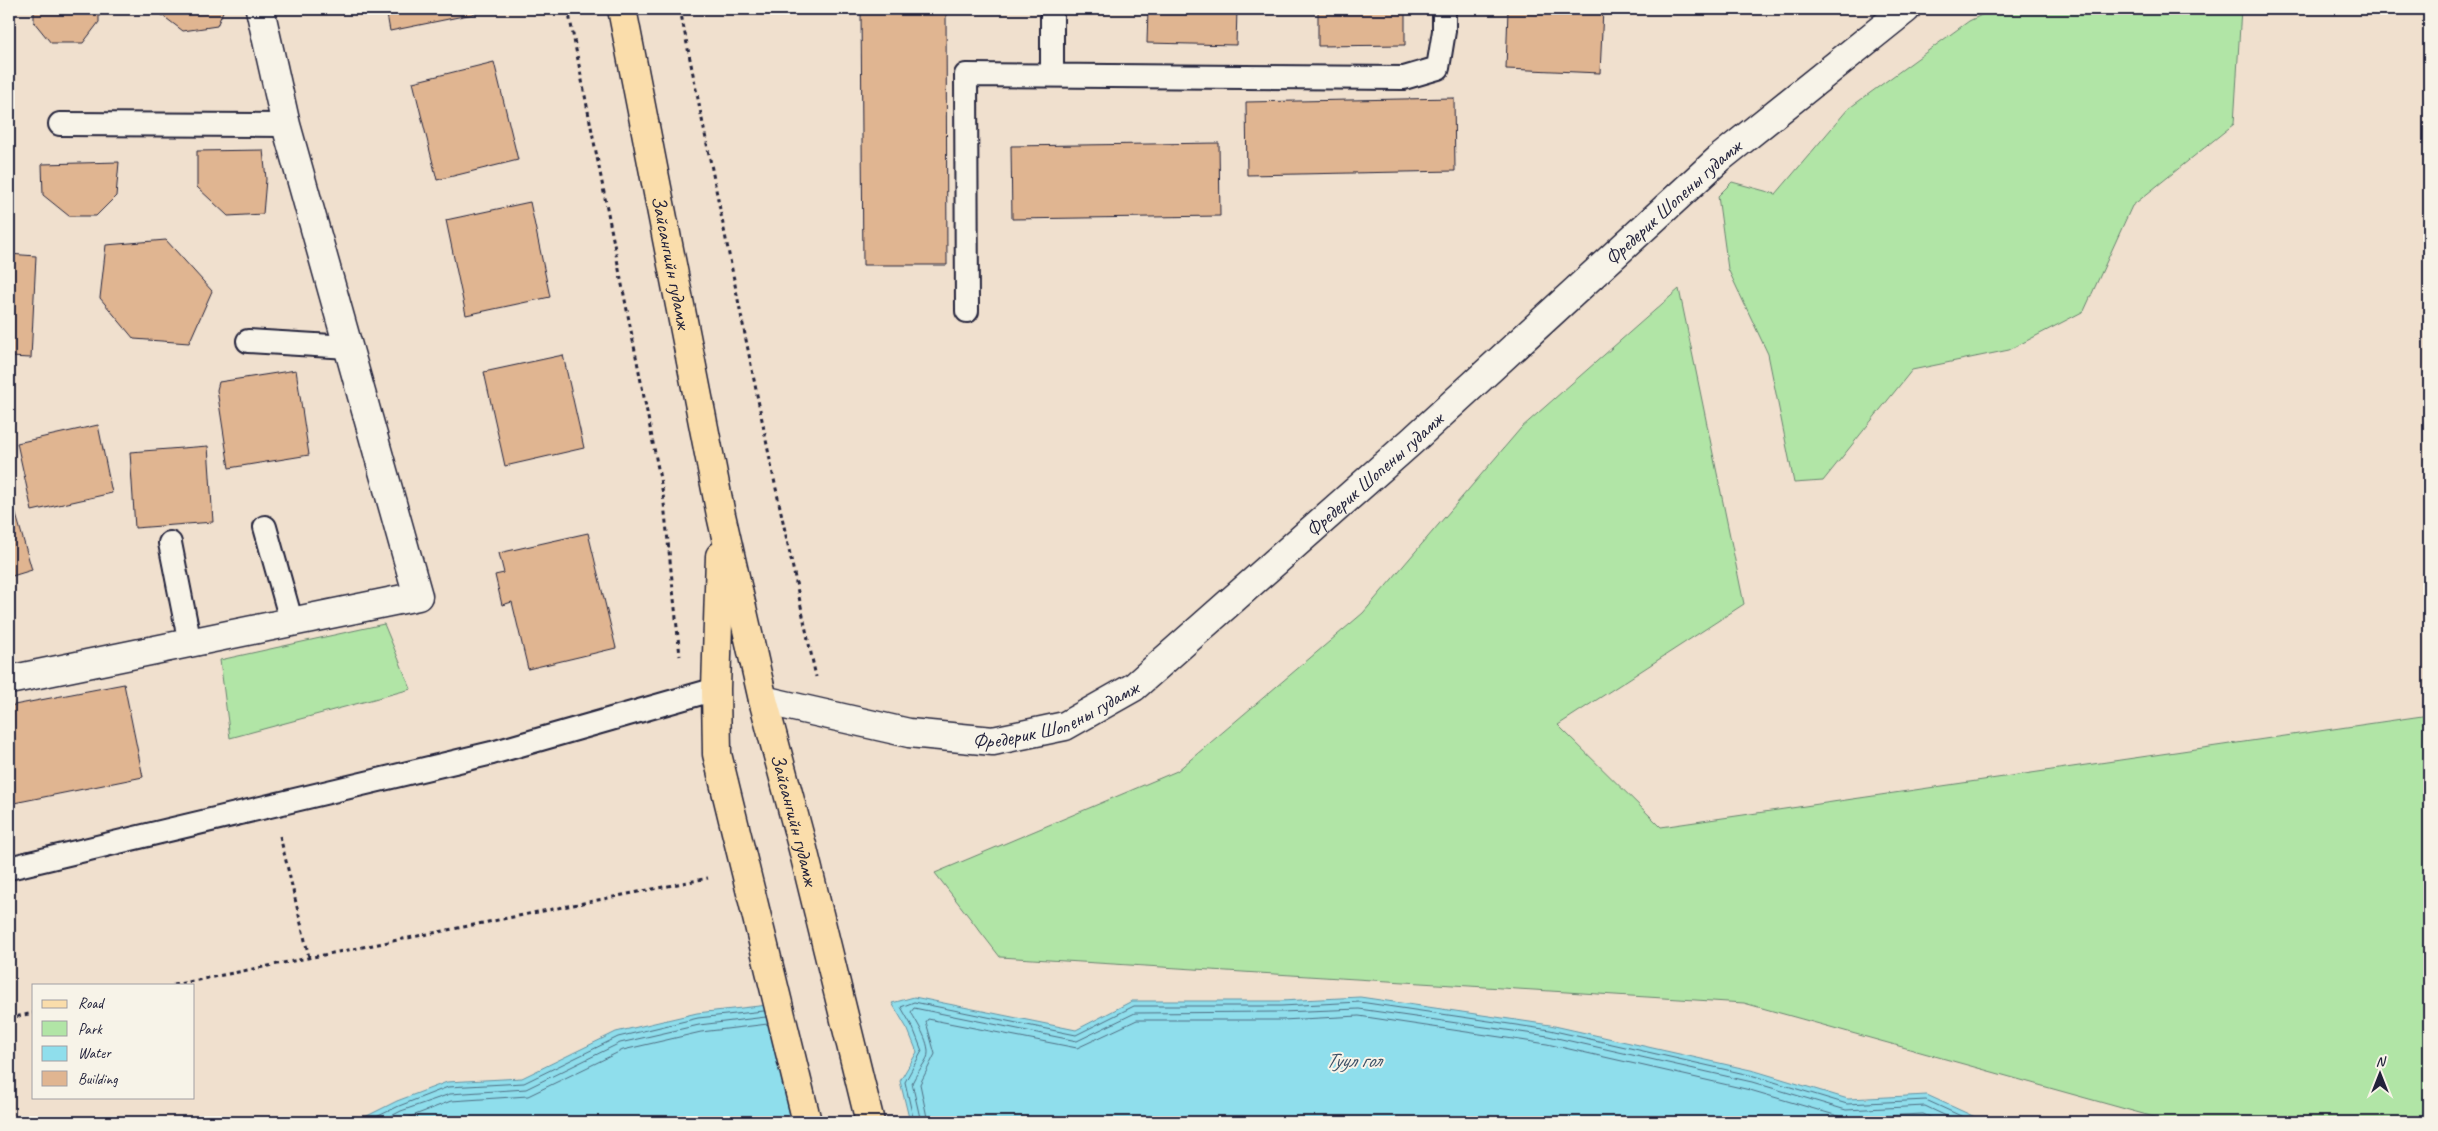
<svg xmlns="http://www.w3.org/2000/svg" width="2438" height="1131" viewBox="0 0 2438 1131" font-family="Caveat,sans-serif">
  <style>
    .green { fill: #b1e5a6; stroke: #6a8470 }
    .water { fill: #8fdeec; stroke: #6393a5 }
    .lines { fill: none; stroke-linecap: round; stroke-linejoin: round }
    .shore { stroke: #4e6d82; stroke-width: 1 }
    .building { fill: #e0b591; stroke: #22223b }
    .lane-casing { stroke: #22223b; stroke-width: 26 }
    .street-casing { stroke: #22223b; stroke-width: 31 }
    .secondary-casing { stroke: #22223b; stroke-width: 31 }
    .primary-casing { stroke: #22223b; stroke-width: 31 }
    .path { stroke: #22223b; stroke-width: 3; stroke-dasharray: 4 4; stroke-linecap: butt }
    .lane { stroke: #f7f3e8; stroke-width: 22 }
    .street { stroke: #f7f3e8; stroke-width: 28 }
    .secondary { stroke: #f7f3e8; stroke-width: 28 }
    .primary { stroke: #faddab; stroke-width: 28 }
    .labels { text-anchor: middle; stroke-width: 4; stroke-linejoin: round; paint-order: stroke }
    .street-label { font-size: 20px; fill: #22223b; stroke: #f7f3e8 }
    .water-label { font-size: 21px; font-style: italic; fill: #3d5167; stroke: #f7f3e8 }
  </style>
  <rect width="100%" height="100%" fill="#f0e0ce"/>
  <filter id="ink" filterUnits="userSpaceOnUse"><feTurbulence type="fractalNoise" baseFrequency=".02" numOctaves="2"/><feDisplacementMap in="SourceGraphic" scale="10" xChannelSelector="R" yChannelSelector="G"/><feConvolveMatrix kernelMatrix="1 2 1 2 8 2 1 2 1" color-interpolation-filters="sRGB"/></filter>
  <g filter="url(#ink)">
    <path class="green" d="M1994 9H2241L2234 124 2132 206 2084 311 2009 350 1912 370 1823 481 1794 483 1768 354 1728 269 1718 196 1732 182 1776 194 1848 109 1969 21Z
      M1679 289 1744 604 1558 725 1661 827 2429 715V1122H2172L1744 1003 1000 957 935 873 1177 771 1363 613 1521 428Z
      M384 624 411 689 230 738 220 660Z"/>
    <path class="water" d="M914 997 1076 1030 1132 1001H1281L1360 997 1550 1025 1755 1071 1848 1099 1927 1095 1986 1122H910L900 1081 917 1052 908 1030 892 1003Z
      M786 1003 816 1122H355L397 1101 447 1082 522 1078 616 1032 697 1013Z"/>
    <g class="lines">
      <path class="shore" d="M366 1122 399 1106 448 1087 524 1083 618 1037 698 1018 764 1011
        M380 1122 401 1111 450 1094 526 1089 620 1043 699 1025 766 1017
        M397 1122 451 1101 528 1096 623 1050 701 1032 768 1024
        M914 1122 905 1082 922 1051 913 1028 901 1007 914 1002 1076 1035 1134 1006H1281L1360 1002 1550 1030 1754 1076 1847 1104 1926 1100 1974 1122
        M921 1122 912 1083C916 1074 923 1066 927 1058 932 1045 917 1023 911 1012L914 1008 1077 1041 1135 1013 1281 1012 1359 1009 1548 1036 1752 1082 1846 1110 1925 1106 1959 1122
        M928 1122 920 1084 935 1054 926 1022 928 1019 1077 1048 1137 1020H1282L1359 1016 1547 1044 1750 1090 1845 1118 1923 1114 1942 1122"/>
    </g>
    <path class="building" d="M34 9H99V22L83 43H51L34 22Z
      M154 9H224L217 26 183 31Z
      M386 9H477L478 13 390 31Z
      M861 9H946L947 265H863Z
      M1148 9H1237L1236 45 1147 43Z
      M1318 9H1405V45L1318 46Z
      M1508 9H1603L1600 73 1506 69Z
      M494 62 518 160 437 180 413 82Z
      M1454 98 1455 171 1247 175 1246 102Z
      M1219 143 1220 216 1012 219 1011 146Z
      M263 150 266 179 263 214 228 216 197 187V151Z
      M119 162 116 196 96 216H69L43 195 42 164Z
      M530 202 550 297 466 315 446 220Z
      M166 240 212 291 189 343 134 339 100 298 106 245Z
      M9 254 36 256 31 358 9 357Z
      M563 355 584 448 505 466 484 372Z
      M296 370 309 455 229 468 217 390 219 382Z
      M98 425 112 493 32 511 17 443Z
      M208 446 213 522 135 528 130 452Z
      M13 504 32 570 9 577V505Z
      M588 533 616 648 528 669 512 602 502 605 495 575 504 573 499 553Z
      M124 684 143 777 9 804V706Z"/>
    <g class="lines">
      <g class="lane-casing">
        <path id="lane" d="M1052 9V75
          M60 124 286 125
          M967 311 966 75 1404 78 1438 68 1444 31V9
          M248 341 349 347
          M265 527 291 620
          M170 543 190 644
          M9 868 492 753 716 689"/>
      </g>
      <g class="street-casing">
        <path id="street" d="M9 680 418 596 286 125 260 9"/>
      </g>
      <g class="secondary-casing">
        <g id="secondary">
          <path id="s1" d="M763 700 909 733 993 741 1065 726 1134 687 1412 441 1720 158 1906 9"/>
        </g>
      </g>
      <g class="primary-casing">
        <g id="primary">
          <path id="s2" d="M622 9 721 515 763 700 803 849 870 1122"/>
          <path d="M720 556 716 689 717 754 807 1122"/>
        </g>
      </g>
      <path class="path" d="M568 9 663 494 680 656
        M680 9 771 465 816 677
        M280 836 309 957
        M173 985 708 878
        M9 1018 34 1013"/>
      <use href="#lane" class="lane"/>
      <use href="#street" class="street"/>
      <use href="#secondary" class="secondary"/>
      <use href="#primary" class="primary"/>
    </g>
  </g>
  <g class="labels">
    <g class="street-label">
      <text dy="7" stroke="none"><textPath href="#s1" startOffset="1112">Фредерик Шопены гудамж</textPath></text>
      <text dy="7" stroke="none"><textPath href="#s2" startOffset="258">Зайсангийн гудамж</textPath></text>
      <text dy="7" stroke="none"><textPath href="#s1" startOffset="708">Фредерик Шопены гудамж</textPath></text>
      <text dy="7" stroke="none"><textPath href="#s1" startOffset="302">Фредерик Шопены гудамж</textPath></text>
      <text dy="7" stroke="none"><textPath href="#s2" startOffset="829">Зайсангийн гудамж</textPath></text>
    </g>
    <g class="water-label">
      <text x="1353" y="1067">Туул гол</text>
    </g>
  </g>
  <rect width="2438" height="1131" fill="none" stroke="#f7f3e8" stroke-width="30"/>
  <rect x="15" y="15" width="2408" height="1101" fill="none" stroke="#22223b" stroke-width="2" filter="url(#ink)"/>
  <rect x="32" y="984" width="162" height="115" fill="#f7f3e8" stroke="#a29fa3"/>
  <rect x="42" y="1000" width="25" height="8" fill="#faddab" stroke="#a29fa3"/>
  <text x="78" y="1008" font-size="15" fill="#22223b">Road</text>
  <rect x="42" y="1021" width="25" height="15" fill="#b1e5a6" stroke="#a29fa3"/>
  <text x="78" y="1034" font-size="15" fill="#22223b">Park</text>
  <rect x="42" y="1046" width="25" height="15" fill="#8fdeec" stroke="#a29fa3"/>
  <text x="78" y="1058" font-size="15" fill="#22223b">Water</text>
  <rect x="42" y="1071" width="25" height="15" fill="#e0b591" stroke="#a29fa3"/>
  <text x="78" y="1084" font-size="15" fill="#22223b">Building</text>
  <g transform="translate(2380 1074)" stroke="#f7f3e8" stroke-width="4" paint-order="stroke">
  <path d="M0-4L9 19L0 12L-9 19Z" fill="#22223b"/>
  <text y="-8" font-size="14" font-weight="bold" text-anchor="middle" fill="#22223b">N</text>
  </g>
</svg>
